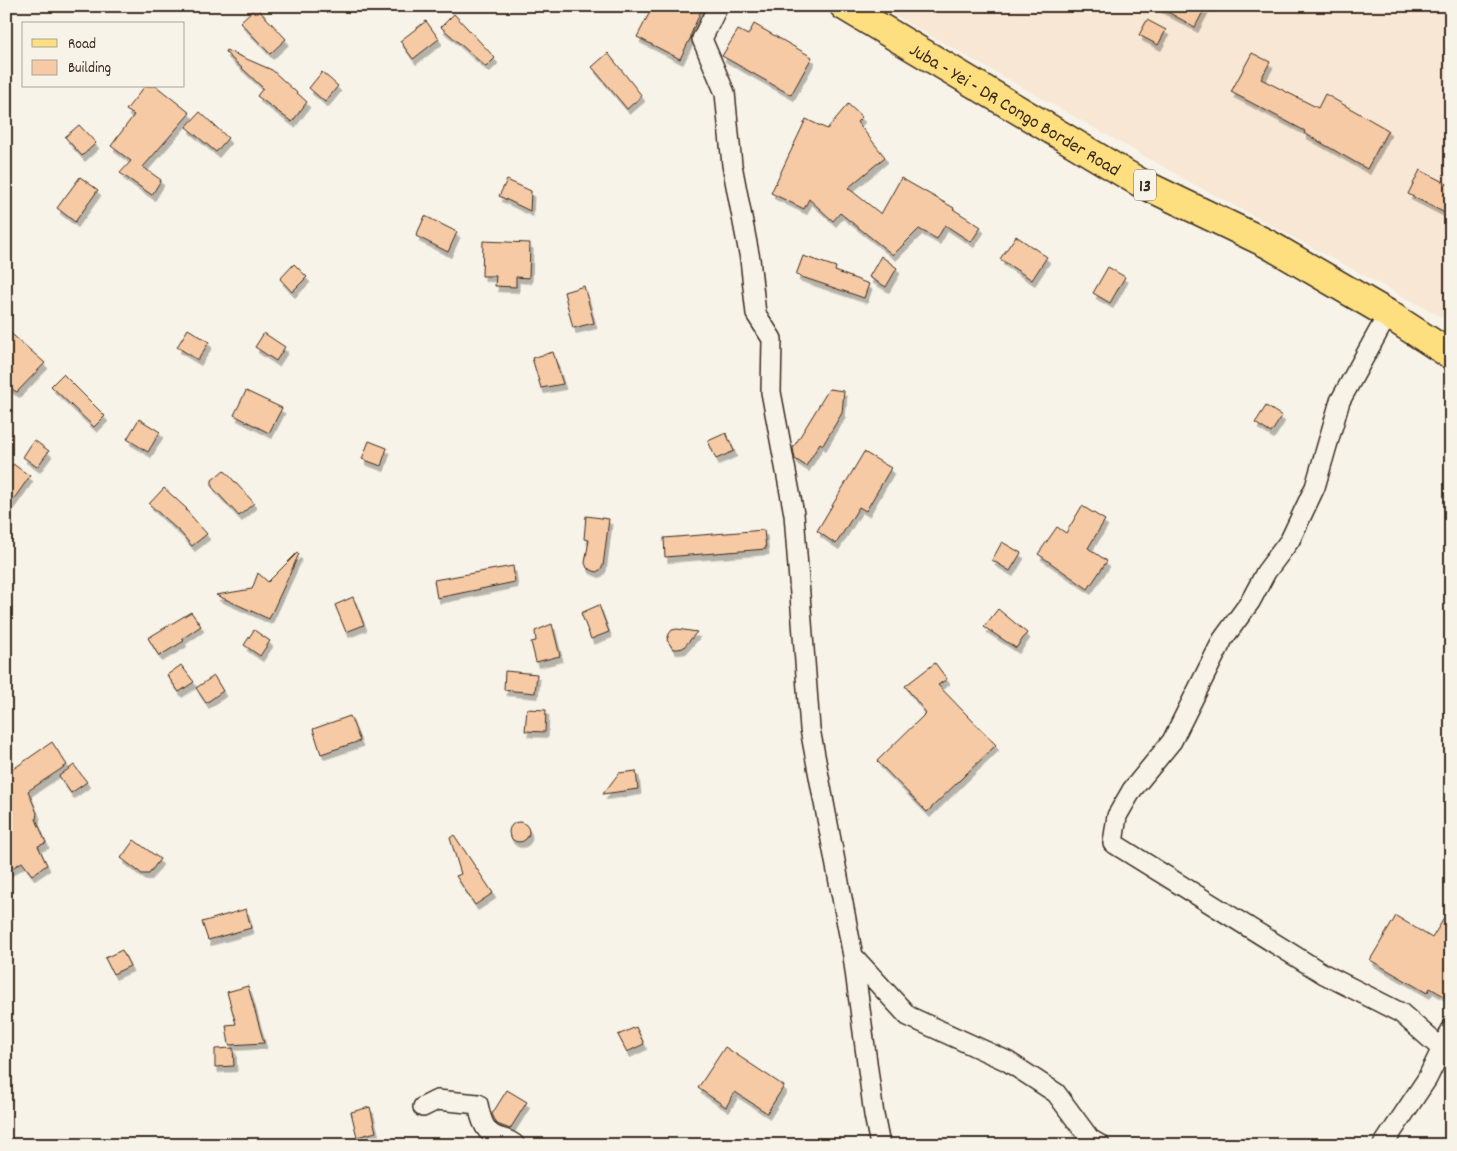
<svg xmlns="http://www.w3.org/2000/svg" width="1457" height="1151" viewBox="0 0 1457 1151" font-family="Dekko,sans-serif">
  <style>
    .built { fill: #f7e7d4 }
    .building { fill: #f6caa5; stroke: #3b2a1e; filter: url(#shadow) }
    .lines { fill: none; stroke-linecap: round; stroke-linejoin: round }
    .street-casing { stroke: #3b2a1e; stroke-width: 22 }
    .primary-casing { stroke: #3b2a1e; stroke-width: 31 }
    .street { stroke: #f7f3e8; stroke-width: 19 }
    .primary { stroke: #fedf80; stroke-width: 28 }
    .labels { text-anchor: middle; stroke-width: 4; stroke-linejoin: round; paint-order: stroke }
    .shield { fill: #f7f3e8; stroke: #73665b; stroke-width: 1 }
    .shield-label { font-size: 18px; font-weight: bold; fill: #3b2a1e }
    .street-label { font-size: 19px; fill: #3b2a1e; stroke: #f7f3e8 }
  </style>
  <defs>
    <filter id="shadow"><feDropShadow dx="3" dy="5.5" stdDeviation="0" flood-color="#0004"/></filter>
  </defs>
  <rect width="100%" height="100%" fill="#f7f3e8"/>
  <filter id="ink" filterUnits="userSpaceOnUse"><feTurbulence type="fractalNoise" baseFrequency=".02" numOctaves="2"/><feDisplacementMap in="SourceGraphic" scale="10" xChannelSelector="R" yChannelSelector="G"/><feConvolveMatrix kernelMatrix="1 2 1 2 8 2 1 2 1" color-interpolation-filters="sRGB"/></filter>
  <g filter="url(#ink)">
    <path class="built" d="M878 6H1451V322L1194 184Z"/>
    <path class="building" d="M653 6H703L691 34V37L680 59 637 37Z
      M1157 6H1206L1195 27Z
      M256 7 286 39 270 54 240 22Z
      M454 14 495 58 486 67 441 27Z
      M1147 20 1166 30 1158 45 1139 35Z
      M426 21 439 39 413 59 400 41Z
      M754 24 812 57 791 95 722 56 738 30 748 35Z
      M226 50 272 70 307 102 292 122 257 96 263 88 225 52Z
      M608 53 642 96 627 109 592 67Z
      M1252 53 1270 62 1261 79 1318 108 1325 94 1388 130 1367 169 1304 133 1305 131 1231 92Z
      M322 72 338 86 325 102 309 88Z
      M145 86H156L190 113 143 167 161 180 152 195 120 173 131 161 111 146 134 115 126 110Z
      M848 104 862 117 857 122 885 157 848 188 881 214 901 178 954 208 953 209 981 227 971 242 945 225 937 239 919 229 893 255 840 213 833 221 809 199 804 209 771 193 806 119 827 129Z
      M200 112 228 138 216 152 186 127Z
      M79 125 96 143 82 156 65 137Z
      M1420 170 1451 186V216L1408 194Z
      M80 177 98 190 75 222 57 208Z
      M507 180 531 191 530 211 499 196Z
      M425 216 457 232 448 252 416 236Z
      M1016 236 1047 257 1032 280 1000 259Z
      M483 241 530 243 529 278 516 277V287L495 286 496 276H482Z
      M803 256 836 267 835 271 869 284 864 298 796 275Z
      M881 256 897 268 886 287 869 277Z
      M294 264 307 277 292 292 280 279Z
      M1108 267 1125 277 1110 303 1093 293Z
      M584 286 594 323 573 328 564 292Z
      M6 329 45 363 17 392 6 386Z
      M188 329 209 342 198 360 177 347Z
      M264 333 285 347 276 361 255 347Z
      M553 352 563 384 541 388 532 358Z
      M63 374 105 416 94 427 51 386Z
      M829 389 844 391 842 413 823 445 820 443 806 466 795 459 793 448Z
      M246 391 282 408 269 433 234 415Z
      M1266 406 1282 416 1271 433 1255 423Z
      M139 419 160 432 148 452 127 439Z
      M726 433 734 451 716 459 708 441Z
      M34 440 49 451 37 467 23 457Z
      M369 441 387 448 381 466 362 459Z
      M864 452 891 468 866 511 859 507 836 544 817 531Z
      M13 464 30 476 6 510V475Z
      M224 470 254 503 239 516 212 487V480Z
      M164 488 187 509 186 510 207 534 192 546 181 533 149 504Z
      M1082 506 1105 520 1088 548 1107 561 1088 589 1038 554 1057 527 1066 533Z
      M586 516 609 519 603 566 600 570 596 572 587 568 585 563 589 540 584 539Z
      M764 530 766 549 665 557 664 538Z
      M1002 542 1021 553 1010 571 992 560Z
      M297 553 299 554 269 619 216 595 252 589 258 573 268 582Z
      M513 566 515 582 437 598 434 580Z
      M353 597 364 625 346 632 335 605Z
      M599 605 609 632 591 639 581 613Z
      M998 609 1027 633 1016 648 984 627Z
      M191 612 201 626 182 639 184 641 159 656 148 638Z
      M552 624 560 656 536 662 531 642 536 641 535 631Z
      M677 629 697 632 683 648 678 649H673L667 640 669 634 672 630Z
      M254 630 270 641 260 656 244 645Z
      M935 663 947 679 938 685 996 745 927 812 877 761 926 713 905 686Z
      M181 665 194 682 179 692 167 675Z
      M505 671 537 674 535 693 504 690Z
      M214 676 223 691 206 703 196 688Z
      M527 709 546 710 545 732 525 731Z
      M350 716 360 741 321 754 313 729Z
      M52 742 67 765 28 791 37 813 36 819 46 843 38 846 47 865 32 875 22 862 6 872V774Z
      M74 765 87 782 71 793 59 776Z
      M636 771 638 789 603 794 619 773Z
      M509 832a10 10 0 1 1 20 0a10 10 0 1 1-20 0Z
      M454 835 493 893 475 905 456 876 461 874 450 838Z
      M134 840 160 859 149 874H142L121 858Z
      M1451 907V1000L1430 988 1427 993 1370 960 1396 916 1432 938Z
      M246 909 251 928 208 940 202 922Z
      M122 950 130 966 113 974 105 958Z
      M248 986 264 1043 229 1045 226 1025 236 1024 227 992Z
      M636 1027 644 1044 627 1052 618 1035Z
      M725 1047 784 1086 767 1113 735 1092 726 1107 698 1088Z
      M233 1048 234 1066 215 1067V1049Z
      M507 1090 527 1102 510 1129 497 1124 492 1114Z
      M370 1107 376 1132 357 1137 351 1112Z"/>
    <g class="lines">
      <g class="street-casing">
        <path id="street" d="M718 6 702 39 725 93 732 165 750 259 756 314 772 339 771 392 794 514 810 729 853 956 874 1115 880 1145
          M1388 314 1340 401 1315 487 1290 540 1266 572 1250 602 1223 639 1172 741 1132 790 1117 816 1113 843 1324 974 1401 1013 1442 1049
          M853 956 908 1016 1007 1061 1056 1093 1090 1139 1100 1145
          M423 1107 437 1100 478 1104C480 1115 483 1129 493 1135 501 1140 509 1138 515 1145
          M1383 1145 1427 1079 1451 1030"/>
      </g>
      <g class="primary-casing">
        <g id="primary">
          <path id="s1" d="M844 6 1139 182 1268 244 1388 314 1451 355"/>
        </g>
      </g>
      <use href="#street" class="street"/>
      <use href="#primary" class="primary"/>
    </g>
  </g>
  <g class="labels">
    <rect class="shield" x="1134" y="169.5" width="22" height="31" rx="4"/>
    <g class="shield-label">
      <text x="1145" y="191">13</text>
    </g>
    <g class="street-label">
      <text dy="7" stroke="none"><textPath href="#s1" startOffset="200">Juba - Yei - DR Congo Border Road</textPath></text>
    </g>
  </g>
  <rect width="1457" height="1151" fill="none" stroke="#f7f3e8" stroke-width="25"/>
  <rect x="12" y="12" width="1432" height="1126" fill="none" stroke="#3b2a1e" stroke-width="2" filter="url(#ink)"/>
  <rect x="22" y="22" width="162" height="65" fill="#f7f3e8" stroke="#aca397"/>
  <rect x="32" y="39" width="25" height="8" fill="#fedf80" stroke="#aca397"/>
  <text x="68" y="48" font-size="15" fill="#3b2a1e">Road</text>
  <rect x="32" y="60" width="25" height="15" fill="#f6caa5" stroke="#aca397"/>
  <text x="68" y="72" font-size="15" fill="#3b2a1e">Building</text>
</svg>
